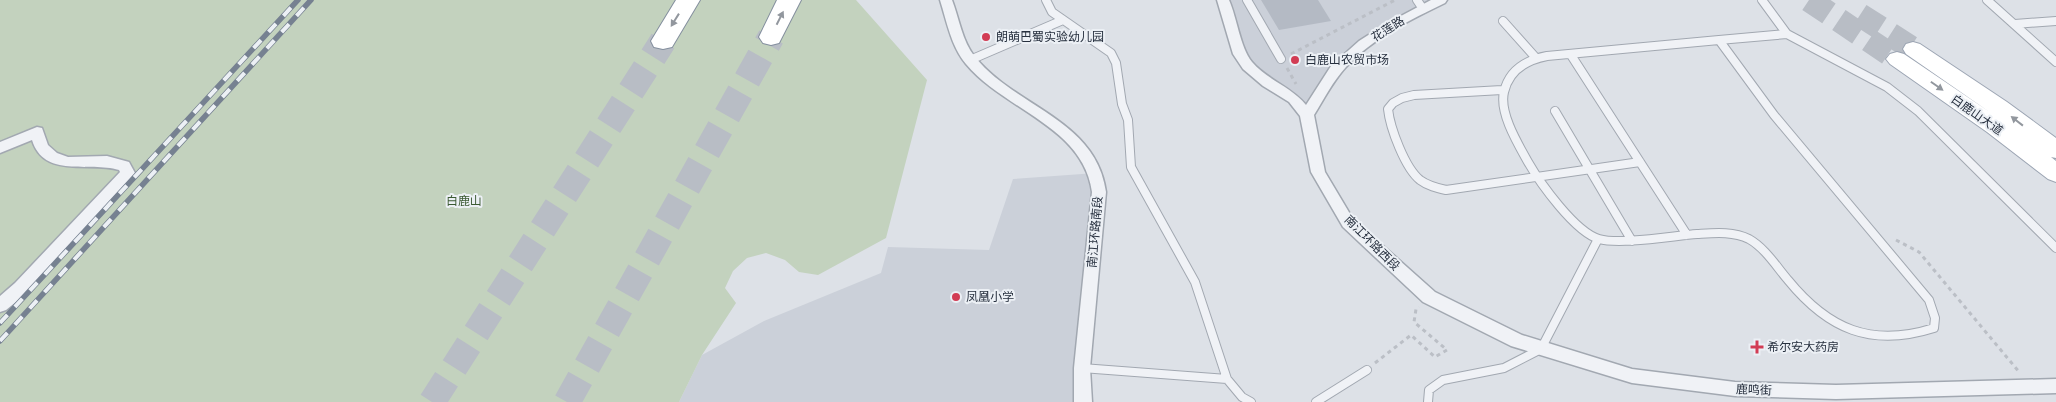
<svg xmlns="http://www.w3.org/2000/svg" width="2056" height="402" viewBox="0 0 2056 402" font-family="'Source Sans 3','Noto Sans SC',sans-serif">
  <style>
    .built { fill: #cbd0d9 }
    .green { fill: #c3d2be }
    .building { fill: #b4bac4 }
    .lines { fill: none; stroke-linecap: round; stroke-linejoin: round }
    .primary-tunnel { stroke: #b8bdc5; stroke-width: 24; stroke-dasharray: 24 12; stroke-linecap: butt }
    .motorway-tunnel { stroke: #b8bdc5; stroke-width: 27; stroke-dasharray: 27 14; stroke-linecap: butt }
    .service-casing { stroke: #a2a8b1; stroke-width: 10 }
    .minor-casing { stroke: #a2a8b1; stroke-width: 3 }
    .primary-casing { stroke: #9ca5b3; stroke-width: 2 }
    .motorway-casing { stroke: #848f9e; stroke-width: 2 }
    .path { stroke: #bbbfc6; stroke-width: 3; stroke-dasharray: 4 4; stroke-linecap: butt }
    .service { stroke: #f0f2f6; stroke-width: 8 }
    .minor { fill: #f0f2f6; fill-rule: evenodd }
    .primary { fill: #fff; fill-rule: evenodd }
    .motorway { fill: #fff; fill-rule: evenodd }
    .rail-casing { stroke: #768191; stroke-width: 5.5 }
    .rail { stroke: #ecf0f5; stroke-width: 4; stroke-dasharray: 11; stroke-linecap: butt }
    .oneway { fill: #92979e }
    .poi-dot { fill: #d23c54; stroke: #ecf0f5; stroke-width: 2 }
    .labels { text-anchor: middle; stroke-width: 4; stroke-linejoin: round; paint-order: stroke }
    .street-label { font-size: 12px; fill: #262f3e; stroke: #ecf0f5 }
    .poi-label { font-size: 12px; fill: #262f3e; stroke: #ecf0f5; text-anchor: start }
    .park-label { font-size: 12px; fill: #3b5a33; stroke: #ecf0f5 }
  </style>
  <rect width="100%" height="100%" fill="#dde1e7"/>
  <path class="built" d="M1223 0H1441L1406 17 1341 65 1307 115 1248 66Z
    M1096 173 1083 402H679L702 355 764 321 881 273 888 247 989 250 1013 179Z"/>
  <path class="green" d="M0 0H856L927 80 886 238 818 275 799 272 785 260 766 253 747 258 733 271 725 288 736 303 702 355 679 402H0Z"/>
  <path class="building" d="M1261 0H1318L1331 21 1279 30Z"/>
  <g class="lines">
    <path class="primary-tunnel" d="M1809 0 1897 59
      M1860 15 1913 49"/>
    <path class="motorway-tunnel" d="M432 402 663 41
      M567 402 771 37"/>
    <g class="service-casing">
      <path id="service" d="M1046 0 1052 12 1111 53 1116 63 1122 104 1128 120 1131 167 1195 282 1227 379 1242 397 1251 402
        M1247 0 1281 59
        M1417 0 1423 9
        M1762 0 1787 34 1887 87 1918 111 2056 248
        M1987 0 2056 62
        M1503 21 1536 58
        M2015 24 2056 21
        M1719 40 1774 115 1929 300 1935 318 1934 328C1871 348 1828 329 1788 280 1776 266 1765 248 1749 239 1733 231 1714 233 1697 234 1672 236 1620 245 1599 239 1575 232 1540 183 1528 162 1518 144 1499 113 1504 92 1509 70 1526 60 1547 56Z
        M1719 40 1787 34
        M1571 55 1687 235
        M970 60 1063 20
        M1502 90 1414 95 1402 98 1393 103 1388 109C1390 128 1405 168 1420 180 1428 186 1437 188 1446 190L1640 162
        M1555 111 1632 241
        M1082 368 1227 379
        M1316 402 1367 370
        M1428 402 1429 390 1443 380 1504 368 1541 349 1598 239"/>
    </g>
    <g class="minor-casing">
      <path id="minor" d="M940 0H952C959 18 962 41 975 57 1015 107 1096 119 1106 192L1090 368 1092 402H1074V368L1092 192C1083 126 1004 110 966 64 951 46 947 22 940 0Z
        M1217 0H1229C1237 18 1240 47 1252 62 1267 80 1292 87 1306 105L1331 66 1359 41 1384 25 1431 0H1447L1445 3C1410 20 1373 38 1346 67 1333 81 1324 99 1314 115L1325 172 1353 219 1435 292 1522 335 1632 369 1735 382 1836 385 2056 379V393L1836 399 1735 396 1632 383 1511 346 1423 302 1343 227 1311 172 1300 116 1289 102 1263 86 1243 69 1233 54Z
        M37 127 42 128 48 145 57 153 68 157 107 156 129 162 135 173 27 293 6 310 0 312V296L15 283 120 172 119 170C89 161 44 179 32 140L0 153V142Z"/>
    </g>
    <g class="primary-casing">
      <path id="primary" d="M1913 42 1920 44 2007 102 2056 138V158L2051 157 2056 161V182L2048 179 1987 132 1890 64 1886 59 1890 54 1897 52 1904 54 1991 113 1906 54 1903 49 1906 44Z"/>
    </g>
    <g class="motorway-casing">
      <path id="motorway" d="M676 0H700L672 47 663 49 654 47 651 41Z
        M777 0H801L779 43 771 45 763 43 759 37Z"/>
    </g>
    <path class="path" d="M1291 54 1395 0
      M1287 68 1296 84
      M1896 240 1919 252 2020 373
      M1375 363 1411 335 1435 357 1447 350 1414 322 1416 309 1419 307"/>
    <use href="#service" class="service"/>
    <use href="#minor" class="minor"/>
    <use href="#primary" class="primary"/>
    <use href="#motorway" class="motorway"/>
    <g class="rail-casing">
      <path id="rail" d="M0 323 298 0
        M0 341 311 0"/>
    </g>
    <use href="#rail" class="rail"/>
  </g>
  <defs><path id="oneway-solid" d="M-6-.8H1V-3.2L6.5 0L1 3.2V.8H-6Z" transform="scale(1.25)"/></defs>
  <g class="oneway">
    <use href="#oneway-solid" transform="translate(780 18) rotate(-63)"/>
    <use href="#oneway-solid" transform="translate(675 20) rotate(122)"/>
    <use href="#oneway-solid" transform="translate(1937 86) rotate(35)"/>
    <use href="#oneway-solid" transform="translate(2017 121) rotate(-142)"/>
  </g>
  <g class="poi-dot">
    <circle cx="986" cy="37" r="5"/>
    <circle cx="1295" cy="60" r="5"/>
    <circle cx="956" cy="297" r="5"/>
    <path d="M1754.5 339.5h5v5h5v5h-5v5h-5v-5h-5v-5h5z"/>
  </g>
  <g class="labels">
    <g class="street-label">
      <text transform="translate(1388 29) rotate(-32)" y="4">花莲路</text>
      <text transform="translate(1977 115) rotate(35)" y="4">白鹿山大道</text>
      <text transform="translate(1095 232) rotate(-85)" y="4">南江环路南段</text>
      <text transform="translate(1372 243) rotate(45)" y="4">南江环路西段</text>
      <text transform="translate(1754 390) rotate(2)" y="4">鹿鸣街</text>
    </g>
    <g class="poi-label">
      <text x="996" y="41">朗萌巴蜀实验幼儿园</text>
      <text x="1305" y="64">白鹿山农贸市场</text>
      <text x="966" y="301">凤凰小学</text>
      <text x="1767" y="351">希尔安大药房</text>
    </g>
    <g class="park-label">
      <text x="464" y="205">白鹿山</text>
    </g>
  </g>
</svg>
